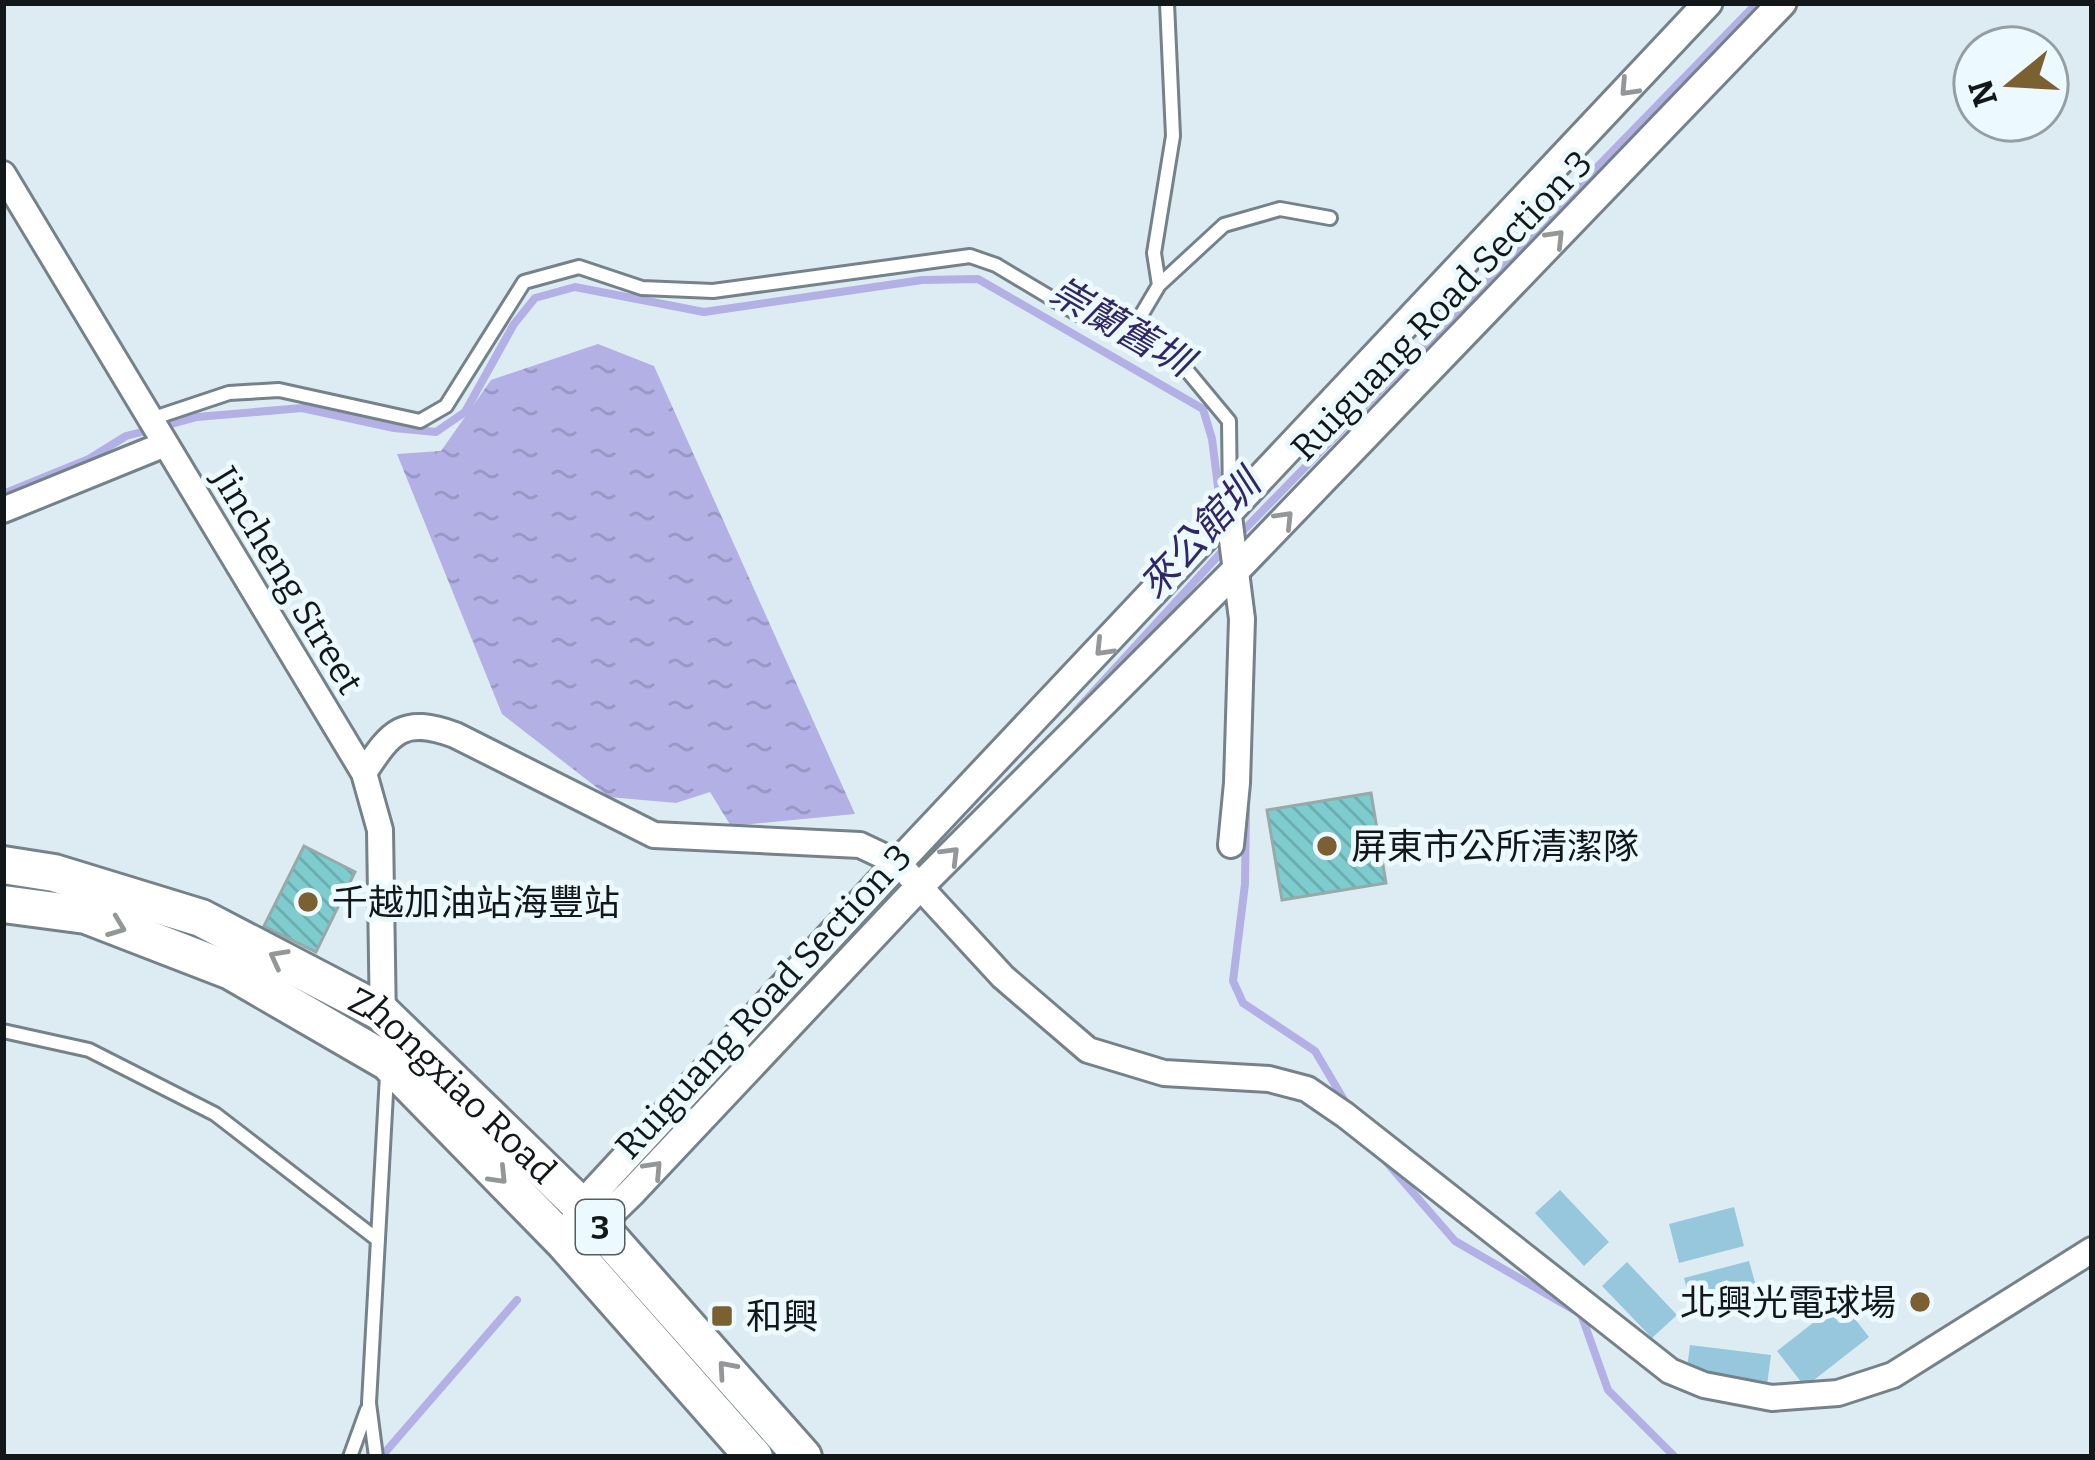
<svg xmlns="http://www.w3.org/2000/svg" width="2095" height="1460" viewBox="0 0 2095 1460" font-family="Bitter,'Noto Sans TC',serif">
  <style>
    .green { fill: #97c7dd }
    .water { fill: url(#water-ripples) }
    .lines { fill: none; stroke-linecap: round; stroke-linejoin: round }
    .stream { stroke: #b3b0e6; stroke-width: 8 }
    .building { fill: url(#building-back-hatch); stroke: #98a9a9; stroke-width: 3 }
    .service-casing { stroke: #758289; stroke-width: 18 }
    .minor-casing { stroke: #758289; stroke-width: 30 }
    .tertiary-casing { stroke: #758289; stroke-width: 33 }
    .primary-casing { stroke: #758289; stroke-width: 42 }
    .service { stroke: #fff; stroke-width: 12 }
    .minor { stroke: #fff; stroke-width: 24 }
    .tertiary { stroke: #fff; stroke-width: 27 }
    .primary { stroke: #fff; stroke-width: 36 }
    .oneway { stroke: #949798 }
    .poi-dot { fill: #7b6032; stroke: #ecf9fe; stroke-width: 4.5 }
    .labels { text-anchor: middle; stroke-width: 10; stroke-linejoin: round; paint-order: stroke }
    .shield { fill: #ecf9fe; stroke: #535c5e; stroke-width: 3 }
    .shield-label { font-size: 33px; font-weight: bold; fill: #12181a }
    .street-label { font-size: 36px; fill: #12181a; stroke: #ecf9fe }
    .poi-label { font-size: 36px; fill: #12181a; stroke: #ecf9fe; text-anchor: start }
    .water-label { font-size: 39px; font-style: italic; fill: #322766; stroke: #ecf9fe }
  </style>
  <defs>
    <pattern id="water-ripples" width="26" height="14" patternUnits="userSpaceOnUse" patternTransform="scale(3)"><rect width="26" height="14" fill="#b3b0e6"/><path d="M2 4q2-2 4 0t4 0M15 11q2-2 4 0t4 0" fill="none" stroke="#9997c5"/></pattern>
    <pattern id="building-back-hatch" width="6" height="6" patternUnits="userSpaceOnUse" patternTransform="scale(3)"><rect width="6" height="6" fill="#7eccce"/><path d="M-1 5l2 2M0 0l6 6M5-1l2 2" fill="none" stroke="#6caeb0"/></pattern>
  </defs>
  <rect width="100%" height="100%" fill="#ddecf3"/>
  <path class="green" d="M1560 1190 1609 1242 1584 1266 1535 1213Z
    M1734 1207 1744 1246 1679 1263 1669 1224Z
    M1749 1261 1760 1300 1694 1317 1684 1278Z
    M1627 1262 1677 1315 1652 1338 1602 1286Z
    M1841 1301 1869 1337 1805 1387 1777 1351Z
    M1690 1345 1771 1355 1765 1401 1684 1391Z"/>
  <path class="water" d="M598 344 654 366 855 814 731 826 710 792 676 803 609 797 502 714 397 454 441 451 491 380Z"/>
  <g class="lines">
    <path class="stream" d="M164 426 197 417 302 408 394 428 436 432 465 412 514 324 535 298 575 287 704 312 922 280 978 279 1203 409 1212 439 1221 510
      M3 494 89 459 126 436 149 430
      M1239 535 1757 3
      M1076 711 1228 545
      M1246 810 1245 884 1233 981 1243 1003 1315 1051 1347 1105
      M1382 1157 1455 1241 1581 1314 1608 1390 1675 1457
      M381 1457 517 1300"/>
  </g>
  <path class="building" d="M1371 793 1386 883 1282 900 1267 810Z
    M304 846 355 872 316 952 264 926Z"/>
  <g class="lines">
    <g class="service-casing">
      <path id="service" d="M1159 285 1154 253 1173 136 1167 3
        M1130 334 1159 285 1224 225 1280 209 1330 218
        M148 420 229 393 279 390 420 421 446 406 524 282 579 267 642 288 713 291 970 256 996 265 1078 314 1170 350 1229 421 1230 502
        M3 1031 89 1050 215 1114 378 1240
        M350 1457 367 1410
        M376 1457 369 1403 387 1075"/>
    </g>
    <g class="minor-casing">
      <path id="minor" d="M3 174 364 773 380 830 383 1023
        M3 510 163 445
        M1229 516 1242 619 1237 783 1231 845
        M364 773C391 731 403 716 455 735L654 835 860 845 898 863 1003 977 1088 1050 1164 1073 1269 1079 1307 1089 1345 1115 1670 1371 1704 1385 1772 1398 1838 1393 1893 1375 2092 1250"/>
    </g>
    <g class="tertiary-casing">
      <path id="tertiary" d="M575 1220 581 1206 898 863 1708 3
        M585 1232 598 1225 631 1193 920 886 1236 570 1782 3"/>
    </g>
    <g class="primary-casing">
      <g id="primary">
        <path id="s1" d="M3 865 54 873 201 918 381 1012 581 1206 803 1457"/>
        <path d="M3 904 86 915 231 971 388 1062 565 1243 754 1457"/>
      </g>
    </g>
    <use href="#service" class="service"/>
    <use href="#minor" class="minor"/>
    <use href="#tertiary" class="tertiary"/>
    <use href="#primary" class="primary"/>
  </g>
  <defs><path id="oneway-chevron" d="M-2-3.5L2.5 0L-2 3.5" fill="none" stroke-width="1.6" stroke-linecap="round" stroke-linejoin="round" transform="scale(3)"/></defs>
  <g class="oneway">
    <use href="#oneway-chevron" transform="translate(1628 88) rotate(133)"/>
    <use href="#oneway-chevron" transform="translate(1556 238) rotate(-46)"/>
    <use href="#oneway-chevron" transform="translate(1285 519) rotate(-46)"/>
    <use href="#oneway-chevron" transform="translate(1103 648) rotate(134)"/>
    <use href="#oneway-chevron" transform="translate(951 855) rotate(-45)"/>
    <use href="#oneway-chevron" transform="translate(117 927) rotate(21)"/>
    <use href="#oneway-chevron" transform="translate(278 958) rotate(-152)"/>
    <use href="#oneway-chevron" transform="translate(654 1169) rotate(-47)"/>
    <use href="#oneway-chevron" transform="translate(499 1176) rotate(46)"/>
    <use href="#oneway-chevron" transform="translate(726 1369) rotate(-131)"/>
  </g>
  <g class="poi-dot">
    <circle cx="1327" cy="846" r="12"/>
    <circle cx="308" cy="902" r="12"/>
    <circle cx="1920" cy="1302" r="12"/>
    <rect x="710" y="1304" width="24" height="24" rx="6"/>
  </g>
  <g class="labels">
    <rect class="shield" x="576" y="1200" width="48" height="54" rx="9"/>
    <g class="shield-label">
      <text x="600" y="1239">3</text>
    </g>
    <g class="street-label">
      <text transform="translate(1441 305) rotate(-46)" y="13">Ruiguang Road Section 3</text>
      <text transform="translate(288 580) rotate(59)" y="13">Jincheng Street</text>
      <text transform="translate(763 1001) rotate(-47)" y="13">Ruiguang Road Section 3</text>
      <text dy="13" stroke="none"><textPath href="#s1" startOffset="510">Zhongxiao Road</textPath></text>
    </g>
    <g class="poi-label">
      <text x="1351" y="859">屏東市公所清潔隊</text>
      <text x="332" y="915">千越加油站海豐站</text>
      <text x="1896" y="1315" text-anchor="end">北興光電球場</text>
      <text x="746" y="1329">和興</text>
    </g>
    <g class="water-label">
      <text transform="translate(1121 326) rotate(30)" y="14">崇蘭舊圳</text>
      <text transform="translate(1199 534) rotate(-47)" y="14">來公館圳</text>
    </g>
  </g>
  <rect width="2095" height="1460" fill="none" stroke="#12181a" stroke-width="12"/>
  <g transform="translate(2011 84) rotate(252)"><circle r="57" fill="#ecf9fe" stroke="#959fa3" stroke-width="3"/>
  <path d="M0-9L21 45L0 30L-21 45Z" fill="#7b6032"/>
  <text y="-18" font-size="33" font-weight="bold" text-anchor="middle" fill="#12181a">N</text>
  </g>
</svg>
